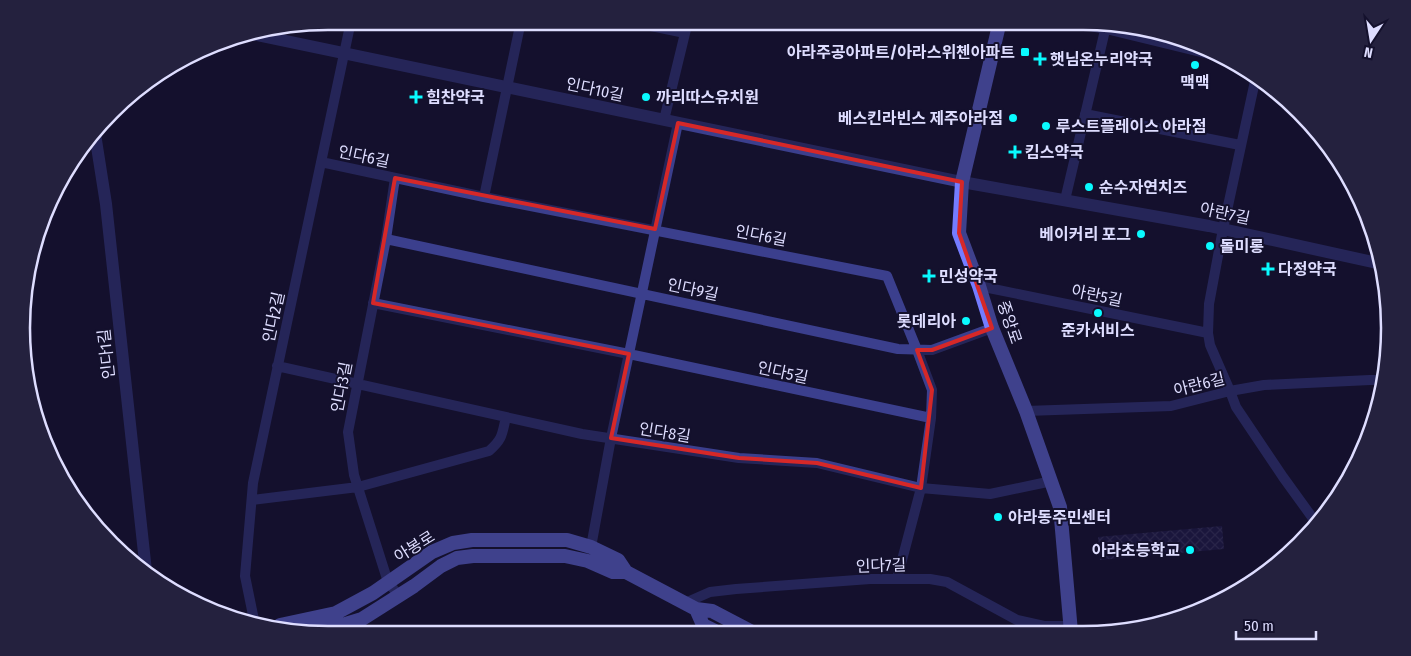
<svg xmlns="http://www.w3.org/2000/svg" width="1411" height="656" viewBox="0 0 1411 656" font-family="'Fira Sans Condensed','Noto Sans KR',sans-serif">
  <style>
    .building { fill: url(#building-cross-hatch) }
    .lines { fill: none; stroke-linecap: round; stroke-linejoin: round }
    .service { stroke: #3b3f8d; stroke-width: 5 }
    .minor { stroke: #3b3f8d; stroke-width: 10 }
    .tertiary { stroke: #3b3f8d; stroke-width: 12 }
    .secondary { stroke: #747cff; stroke-width: 14 }
    .marked { fill: none; stroke: #d62828; stroke-width: 4; stroke-linejoin: round }
    .poi-dot { fill: #09faff; stroke: #14112d; stroke-width: 2 }
    .labels { text-anchor: middle; stroke-width: 4; stroke-linejoin: round; paint-order: stroke }
    .poi-label { font-size: 16px; font-weight: bold; fill: #deddff; stroke: #14112d; text-anchor: start }
    .street-label { font-size: 16px; fill: #deddff; stroke: #14112d }
    .rim { fill: none; stroke: #deddff; stroke-width: 2.5 }
  </style>
  <defs>
    <pattern id="building-cross-hatch" width="8" height="8" patternUnits="userSpaceOnUse" patternTransform="scale(1.25)"><rect width="8" height="8" fill="#231d4f"/><path d="M0 0l8 8M0 8l8-8" fill="none" stroke="#423d69"/></pattern>
  </defs>
  <rect width="100%" height="100%" fill="#14112d"/>
  <path class="building" d="M1222 526 1224 549 1100 560 1098 537Z"/>
  <g class="lines">
    <path class="service" d="M363 619 365 635"/>
    <path class="minor" d="M627 21 685 33
      M1065 21 1106 29 1217 56
      M1255 81 1223 229 1209 304 1208 333 1210 345 1230 391 1236 407 1283 477 1317 524
      M1085 114 1240 145
      M664 120 688 21
      M321 162 484 197 887 276 917 350 932 390 931 418 921 488 897 579
      M395 178 386 239 348 432 354 475 388 582 399 596
      M484 197 521 21
      M1065 200 1106 26
      M386 239 898 349 932 350 992 328
      M979 286 1208 333
      M373 303 629 354 931 418
      M277 366 582 434 739 458 817 463 921 488 990 494 1052 481
      M1026 411 1171 406 1230 391 1264 385 1370 380H1379
      M252 500 358 487 489 451C503 439 502 434 506 417
      M591 547 611 438 678 123
      M685 603 710 592 736 589 870 579H930L947 582 1017 620 1044 626H1070
      M254 620 245 576 253 483 351 21"/>
    <path class="tertiary" d="M252 34 962 182 1209 226 1377 263
      M95 134 106 204 146 571"/>
    <path class="secondary" d="M1000 21 962 182 959 233 979 286 992 328 1026 411 1060 507 1071 632
      M696 609 703 625 719 633
      M280 625 336 613 373 593 432 552 453 543 472 540H567L591 547 618 560 626 572 696 609 712 611 754 633
      M312 632 339 626 362 619 414 586 441 566 457 558 473 556H565L588 561 613 572H626"/>
  </g>
  <path d="M0 0H1411V656H0ZM678 123 962 182 959 233 992 328 932 350H917L932 390 921 488 817 463 739 458 611 438 629 354 373 303 395 178 655 229Z" fill="#14112d" fill-opacity=".55" fill-rule="evenodd"/>
  <path class="marked" d="M678 123 962 182 959 233 992 328 932 350H917L932 390 921 488 817 463 739 458 611 438 629 354 373 303 395 178 655 229Z"/>
  <g class="poi-dot">
    <rect x="1020" y="47" width="10" height="10" rx="2.5"/>
    <path d="M1037.5 51.5h5v5h5v5h-5v5h-5v-5h-5v-5h5z"/>
    <circle cx="1195" cy="65" r="5"/>
    <path d="M413.5 89.5h5v5h5v5h-5v5h-5v-5h-5v-5h5z"/>
    <circle cx="646" cy="97" r="5"/>
    <circle cx="1013" cy="118" r="5"/>
    <circle cx="1046" cy="126" r="5"/>
    <path d="M1012.5 144.5h5v5h5v5h-5v5h-5v-5h-5v-5h5z"/>
    <circle cx="1089" cy="187" r="5"/>
    <circle cx="1141" cy="234" r="5"/>
    <circle cx="1210" cy="246" r="5"/>
    <path d="M1265.5 261.5h5v5h5v5h-5v5h-5v-5h-5v-5h5z"/>
    <path d="M926.5 268.5h5v5h5v5h-5v5h-5v-5h-5v-5h5z"/>
    <circle cx="1098" cy="313" r="5"/>
    <circle cx="966" cy="321" r="5"/>
    <circle cx="998" cy="517" r="5"/>
    <circle cx="1190" cy="550" r="5"/>
  </g>
  <g class="labels">
    <g class="poi-label">
      <text x="1015" y="58" text-anchor="end">아라주공아파트/아라스위첸아파트</text>
      <text x="1050" y="65">햇님온누리약국</text>
      <text x="1195" y="88" text-anchor="middle">맥맥</text>
      <text x="426" y="103">힘찬약국</text>
      <text x="656" y="103">까리따스유치원</text>
      <text x="1003" y="124" text-anchor="end">베스킨라빈스 제주아라점</text>
      <text x="1056" y="132">루스트플레이스 아라점</text>
      <text x="1025" y="158">킴스약국</text>
      <text x="1099" y="193">순수자연치즈</text>
      <text x="1131" y="240" text-anchor="end">베이커리 포그</text>
      <text x="1220" y="252">돌미롱</text>
      <text x="1278" y="275">다정약국</text>
      <text x="939" y="282">민성약국</text>
      <text x="956" y="327" text-anchor="end">롯데리아</text>
      <text x="1098" y="336" text-anchor="middle">준카서비스</text>
      <text x="1008" y="523">아라동주민센터</text>
      <text x="1180" y="556" text-anchor="end">아라초등학교</text>
    </g>
    <g class="street-label">
      <text transform="translate(595 89) rotate(12)" y="6">인다10길</text>
      <text transform="translate(364 156) rotate(12)" y="6">인다6길</text>
      <text transform="translate(1225 213) rotate(12)" y="6">아란7길</text>
      <text transform="translate(761 235) rotate(11)" y="6">인다6길</text>
      <text transform="translate(693 289) rotate(12)" y="6">인다9길</text>
      <text transform="translate(1097 295) rotate(12)" y="6">아란5길</text>
      <text transform="translate(273 317) rotate(-78)" y="6">인다2길</text>
      <text transform="translate(1010 322) rotate(71)" y="6">중앙로</text>
      <text transform="translate(106 354) rotate(-96)" y="6">인다1길</text>
      <text transform="translate(783 372) rotate(12)" y="6">인다5길</text>
      <text transform="translate(1199 384) rotate(-14)" y="6">아란6길</text>
      <text transform="translate(341 387) rotate(-79)" y="6">인다3길</text>
      <text transform="translate(665 432) rotate(9)" y="6">인다8길</text>
      <text transform="translate(414 546) rotate(-32)" y="6">아봉로</text>
      <text transform="translate(881 565) rotate(-2)" y="6">인다7길</text>
    </g>
  </g>
  <path d="M0 0H1411V656H0ZM328 30H1083A298 298 0 0 1 1381 328V328A298 298 0 0 1 1083 626H328A298 298 0 0 1 30 328V328A298 298 0 0 1 328 30Z" fill="#24213e" fill-rule="evenodd"/>
  <path class="rim" d="M328 30H1083A298 298 0 0 1 1381 328V328A298 298 0 0 1 1083 626H328A298 298 0 0 1 30 328V328A298 298 0 0 1 328 30Z"/>
  <g transform="translate(1371 40) rotate(192)" stroke="#14112d" stroke-width="4" paint-order="stroke">
  <path d="M0-4L9 19L0 12L-9 19Z" fill="#deddff"/>
  <text y="-8" font-size="14" font-weight="bold" text-anchor="middle" fill="#deddff">N</text>
  </g>
  <path d="M1236 631v8h80v-8" fill="none" stroke="#deddff" stroke-width="2.5"/>
  <text x="1244" y="631" font-size="15" fill="#deddff" stroke="#14112d" stroke-width="4" paint-order="stroke">50 m</text>
</svg>
